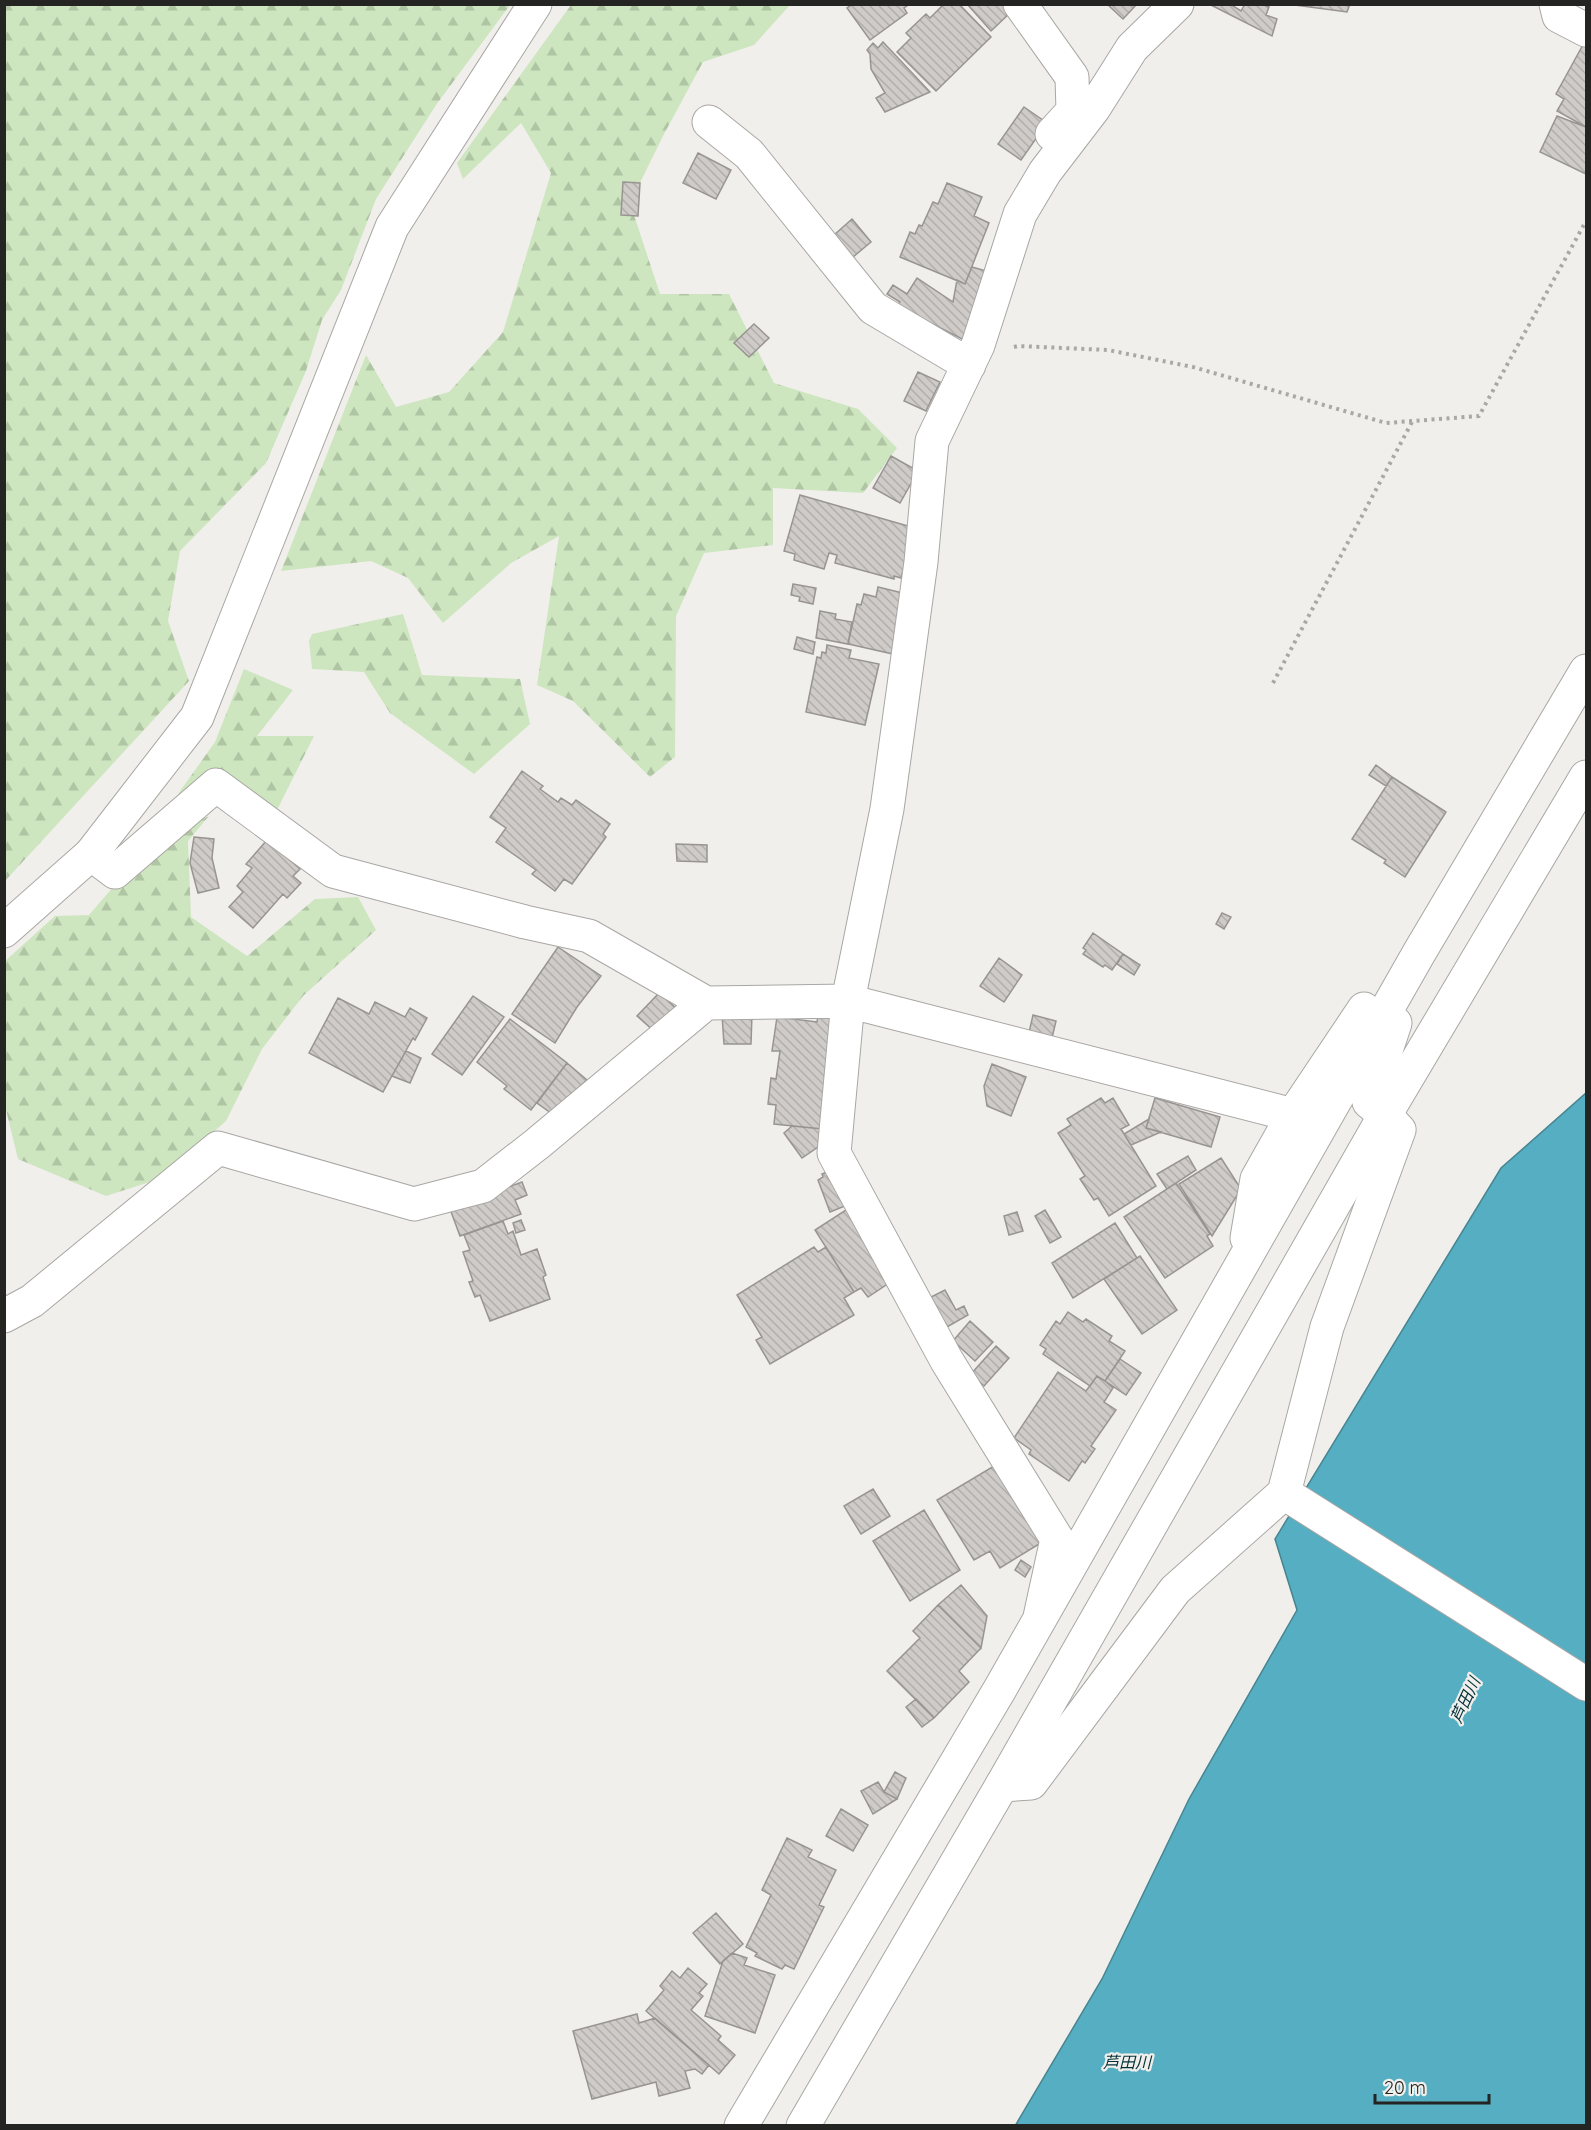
<svg xmlns="http://www.w3.org/2000/svg" width="1591" height="2130" viewBox="0 0 1591 2130" font-family="Quicksand,'Noto Sans JP',sans-serif">
  <style>
    .forest { fill: url(#forest-firs) }
    .water { fill: #55aec1; stroke: #468591; stroke-width: 1.5 }
    .building { fill: url(#building-back-hatch); stroke: #989492; stroke-width: 1.5 }
    .lines { fill: none; stroke-linecap: round; stroke-linejoin: round }
    .street-casing { stroke: #a9a7a4; stroke-width: 35 }
    .secondary-casing { stroke: #a9a7a4; stroke-width: 35 }
    .path { stroke: #aaa8a5; stroke-width: 4; stroke-dasharray: 3 4.5; stroke-linecap: butt }
    .street { stroke: #fff; stroke-width: 33 }
    .secondary { stroke: #fff; stroke-width: 33 }
    .labels { text-anchor: middle; stroke-width: 4.5; stroke-linejoin: round; paint-order: stroke }
    .water-label { font-size: 16px; font-style: italic; fill: #033038; stroke: #f1efeb }
  </style>
  <defs>
    <pattern id="forest-firs" width="22" height="20" patternUnits="userSpaceOnUse" patternTransform="scale(1.5)"><rect width="22" height="20" fill="#cde6bf"/><path d="M5 1l3.5 6h-7zM16 11l3.5 6h-7z" fill="#b0c5a4"/></pattern>
    <pattern id="building-back-hatch" width="6" height="6" patternUnits="userSpaceOnUse" patternTransform="scale(1.5)"><rect width="6" height="6" fill="#cfcbc9"/><path d="M-1 5l2 2M0 0l6 6M5-1l2 2" fill="none" stroke="#b2aeac"/></pattern>
  </defs>
  <rect width="100%" height="100%" fill="#f1efeb"/>
  <path class="forest" d="M5 4 510 5 436 105 376 199 341 290 322 320 306 371 266 463 180 551 168 621 189 681 5 881Z
    M571 5H790L754 45 703 62 664 134 630 203 660 294H729L774 383 858 409 897 448 863 493 773 488V545L704 553 676 616 675 757 650 777 573 701 537 685 559 536 511 563 443 623 408 578 371 561 281 571 366 355 396 407 449 392 503 332 551 173 521 123 463 179 457 163Z
    M403 614 422 675 520 679 530 724 474 774 390 713 364 672 312 669 309 641 312 634Z
    M244 669 293 690 257 736H314L275 814 221 777 178 794 215 742Z
    M209 816 188 841 191 917 247 956 315 899 358 897 376 930 303 996 262 1049 226 1121 159 1179 106 1196 18 1159 5 1106 4 962 55 916 89 915 146 849Z"/>
  <path class="water" d="M1586 1093V2125L1015 2126 1102 1979 1189 1799 1297 1610 1275 1539 1501 1168Z"/>
  <path class="building" d="M853 4H908V5L904 8 907 13 870 40 847 8Z
    M944 4H959L991 37 936 91 897 52 911 38 906 33 926 14 930 18Z
    M967 4H1005L1012 11 991 31Z
    M1107 4H1137L1123 19Z
    M1209 4H1230L1241 11 1245 4H1262L1269 7 1266 15 1277 19 1272 36Z
    M1287 4H1350L1347 12Z
    M883 42 930 92 885 112 876 98 885 93 871 69 870 54 867 50 873 43 878 48Z
    M1584 43 1586 44V127L1557 111 1564 99 1556 94Z
    M1024 107 1047 123 1021 160 998 144Z
    M1557 116 1586 127V174L1540 152Z
    M698 153 731 170 716 199 683 183Z
    M623 182 640 183 638 216 621 215Z
    M947 183 982 197 974 216 989 223 965 284 900 257 910 232 915 234 919 225 922 226 933 202 938 204Z
    M852 219 871 242 853 257 834 235Z
    M972 267 986 271 966 341 897 306 900 302 887 294 893 285 907 294 917 278 953 302 957 280 965 284Z
    M754 324 769 338 749 357 734 343Z
    M918 372 940 382 926 411 904 401Z
    M891 456 918 471 900 503 873 488Z
    M800 495 915 528 901 578 894 576V579L835 563 837 555 829 553 824 569 794 560 795 554 784 551Z
    M793 584 816 588 813 604 799 601 800 597 791 595Z
    M878 587 907 594 893 654 848 644 857 604 861 605 864 594 876 597Z
    M820 611 836 614 835 619 852 622 848 644 816 638Z
    M797 637 815 642 813 654 794 649Z
    M827 645 851 650 849 658 879 664 865 725 806 712 817 657 821 658 822 652 826 653Z
    M1376 765 1392 777 1386 786 1369 775Z
    M522 771 543 786 540 789 558 802 561 798 572 805 576 800 610 824 603 834 606 837 572 884 564 879 555 891 532 874 536 870 496 842 506 828 490 817Z
    M1392 777 1446 812 1405 877 1384 863 1386 860 1352 839Z
    M194 837 214 839 212 858 219 888 198 893 190 863Z
    M267 840 300 869 293 876 301 883 287 898 283 894 253 928 229 907 243 892 237 886 252 868 246 864Z
    M676 844 707 845V862L677 861Z
    M1222 913 1231 917 1224 929 1216 924Z
    M1093 933 1123 954 1112 970 1105 965 1103 967 1083 954 1086 950 1083 948Z
    M558 947 601 976 577 1007 555 1043 512 1014Z
    M1123 954 1140 965 1134 975 1117 964Z
    M999 958 1022 975 1004 1002 980 986Z
    M659 993 677 1009 655 1032 637 1016Z
    M473 996 504 1017 462 1075 432 1054Z
    M338 998 369 1014 375 1002 405 1017 410 1008 427 1018 415 1040 413 1038 383 1092 309 1053Z
    M752 1014 751 1044H724L722 1015Z
    M1033 1015 1056 1021 1051 1042 1028 1037Z
    M818 1016 836 1018 823 1129 774 1124 776 1105 768 1104 771 1078 776 1079 780 1051H772L777 1017 817 1022Z
    M510 1019 567 1063 531 1110 504 1089 507 1086 477 1062Z
    M406 1051 421 1058 410 1083 392 1076Z
    M567 1063 587 1080 551 1113 537 1103Z
    M992 1064 1026 1077 1011 1116 987 1106 984 1086Z
    M1101 1098 1105 1103 1113 1098 1129 1125 1121 1129 1156 1186 1109 1216 1098 1198 1094 1200 1080 1179 1085 1176 1058 1133 1071 1125 1067 1119Z
    M1155 1098 1220 1117 1211 1147 1146 1128Z
    M1149 1119 1146 1128 1161 1132 1131 1145 1124 1134Z
    M792 1126 823 1129 818 1147 802 1158 784 1133Z
    M1188 1156 1196 1170 1167 1189 1157 1174Z
    M1221 1158 1241 1189 1212 1236 1179 1184Z
    M838 1168 860 1200 830 1212 818 1180 823 1177 822 1174Z
    M522 1182 527 1195 515 1200 521 1214 460 1236 450 1209Z
    M1176 1183 1210 1234 1207 1236 1213 1246 1165 1278 1124 1217Z
    M849 1208 895 1279 868 1297 861 1288 854 1292 815 1230Z
    M1045 1210 1061 1237 1050 1243 1035 1216Z
    M1017 1212 1023 1231 1009 1235 1004 1216Z
    M521 1220 525 1230 516 1233 513 1223Z
    M503 1221 508 1234 513 1231 521 1255 537 1249 546 1275 543 1277 550 1299 490 1321 480 1295 475 1297 469 1282 473 1281 463 1252 470 1250 464 1235Z
    M1115 1223 1137 1258 1073 1298 1052 1263Z
    M814 1247 818 1252 826 1247 854 1292 844 1298 854 1315 770 1364 756 1340 762 1337 737 1295Z
    M1140 1256 1177 1310 1142 1334 1104 1279Z
    M945 1290 956 1310 964 1306 968 1315 947 1327 931 1297Z
    M1068 1312 1083 1322 1086 1319 1112 1336 1109 1341 1125 1351 1105 1381 1097 1376 1090 1386 1043 1354 1046 1349 1040 1345 1056 1321 1060 1324Z
    M970 1321 993 1342 975 1361 953 1341Z
    M996 1346 1009 1358 984 1386 971 1374Z
    M1120 1359 1141 1373 1126 1395 1105 1381Z
    M1058 1372 1086 1391 1097 1376 1105 1381 1113 1388 1104 1402 1116 1410 1091 1446 1095 1449 1085 1463 1082 1461 1069 1481 1029 1454 1031 1450 1014 1438Z
    M994 1466 1044 1541 1000 1568 990 1551 974 1560 937 1500Z
    M873 1489 890 1516 861 1534 844 1506Z
    M924 1510 960 1570 910 1601 873 1541Z
    M1021 1560 1031 1567 1025 1577 1015 1570Z
    M961 1585 987 1616 981 1648 938 1605Z
    M938 1605 981 1648 959 1671 969 1682 934 1718 887 1671 920 1638 913 1631Z
    M916 1699 934 1718 922 1727 906 1707Z
    M895 1772 906 1778 897 1799 884 1792Z
    M878 1782 884 1792 897 1799 873 1814 861 1791Z
    M841 1809 868 1825 853 1851 826 1836Z
    M787 1838 812 1850 808 1857 836 1870 819 1905 824 1907 794 1969 785 1965 782 1969 755 1956 757 1953 746 1947 771 1895 762 1890Z
    M716 1913 743 1944 720 1964 693 1933Z
    M732 1953 747 1958 744 1965 775 1975 755 2033 705 2016 723 1961Z
    M688 1968 707 1984 699 1993 703 1996 691 2010 721 2036 718 2040 735 2055 719 2074 646 2011 664 1990 660 1986 672 1971 680 1978Z
    M637 2014 639 2023 655 2018 709 2065 702 2074 695 2069 685 2071 690 2088 659 2096 656 2082 592 2099 573 2031Z"/>
  <g class="lines">
    <g class="street-casing">
      <path id="street" d="M1020 4 1072 77 1073 111 1052 134
        M1556 4 1559 16 1586 30
        M709 122 749 154 873 308 969 365
        M91 854 115 872 216 785 333 871 525 922 589 936 706 1003
        M1247 1238 1257 1179 1293 1115 1364 1009
        M4 1316 32 1301 218 1148 414 1204 483 1186 537 1144 706 1003 848 1001 1293 1115
        M1284 1493 1586 1684
        M1040 1617 1057 1539 947 1361 834 1153 848 1001 887 809 921 562 932 441 978 345 1020 214 1045 172 1094 108 1132 48 1177 4
        M1002 1785 1031 1783 1175 1590 1284 1493 1327 1327 1399 1130 1385 1115 1369 1102 1395 1023
        M741 2126 1000 1689 1419 953 1586 671"/>
    </g>
    <g class="secondary-casing">
      <path id="secondary" d="M4 931 91 854 197 717 392 227 535 4
        M803 2126 1002 1785 1385 1115 1586 777"/>
    </g>
    <path class="path" d="M1014 347 1018 346 1108 350 1193 367 1386 423 1479 416 1586 221
      M1273 683 1412 422"/>
    <use href="#street" class="street"/>
    <use href="#secondary" class="secondary"/>
  </g>
  <g class="labels">
    <g class="water-label">
      <text transform="translate(1465 1700) rotate(-65)" y="6">芦田川</text>
      <text x="1127" y="2068">芦田川</text>
    </g>
  </g>
  <rect width="1591" height="2130" fill="none" stroke="#242422" stroke-width="12"/>
  <path d="M1375 2094v9h114v-9" fill="none" stroke="#242422" stroke-width="3"/>
  <text x="1384" y="2094" font-size="18" fill="#242422" stroke="#f1efeb" stroke-width="4.5" paint-order="stroke">20 m</text>
</svg>
